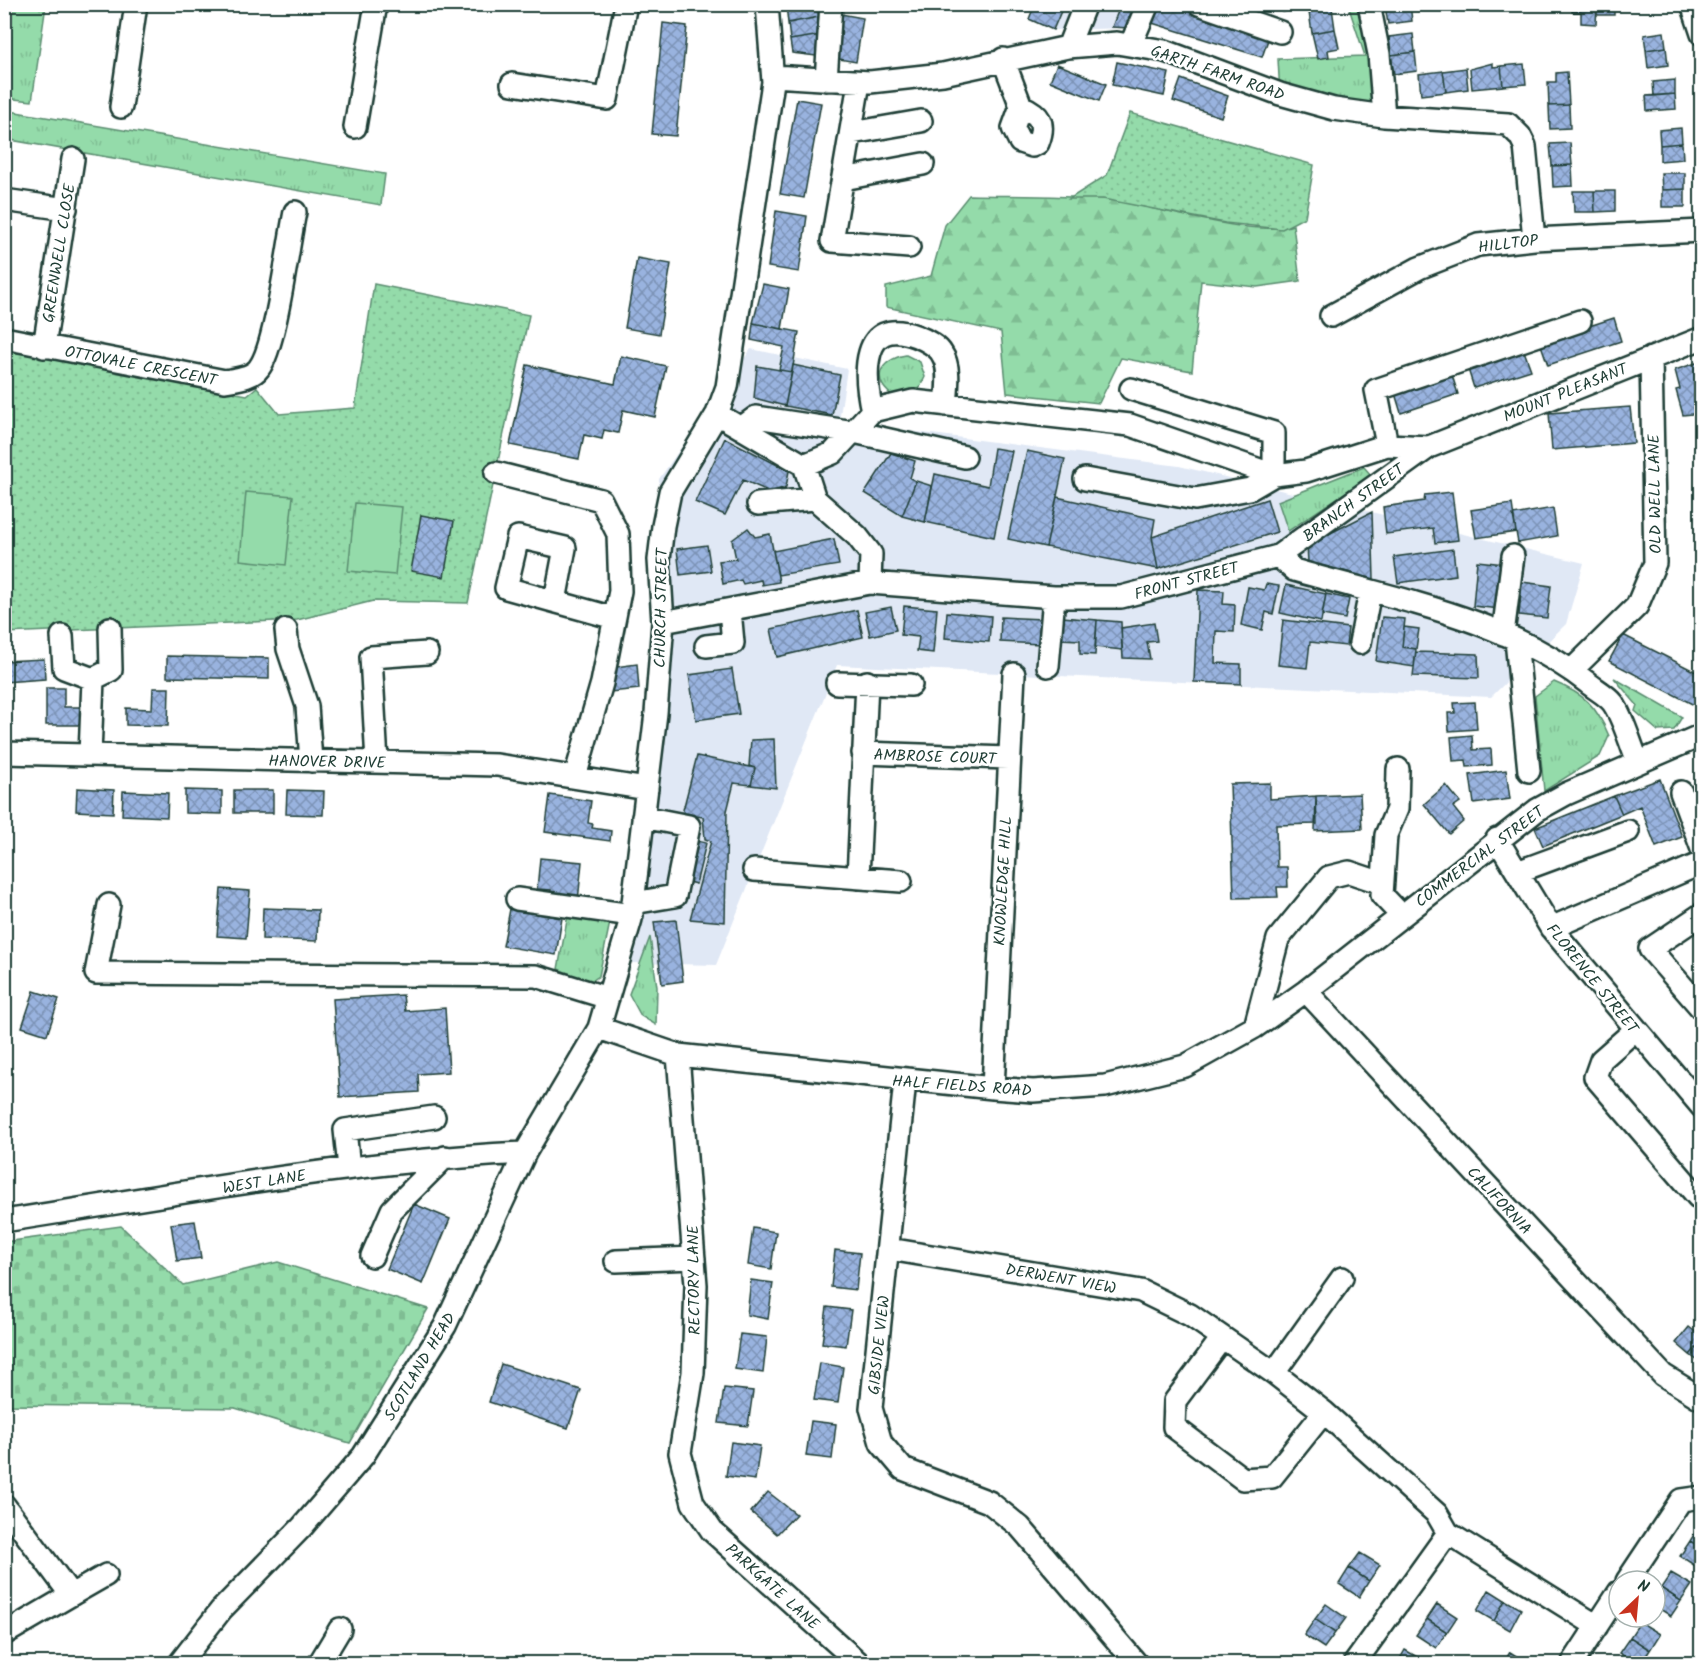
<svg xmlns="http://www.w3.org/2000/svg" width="1706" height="1668" viewBox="0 0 1706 1668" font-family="Kalam,sans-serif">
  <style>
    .built { fill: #e0e8f5 }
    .grass { fill: url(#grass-tufts); stroke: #5a8c6f; stroke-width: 1.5 }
    .forest { fill: url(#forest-firs); stroke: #5a8c6f; stroke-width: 1.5 }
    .cemetery { fill: url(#cemetery-stones); stroke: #5a8c6f; stroke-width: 1.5 }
    .park { fill: url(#park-dots); stroke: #5a8c6f; stroke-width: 1.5 }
    .pitch { fill: #94dbaa; stroke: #5a8c6f; stroke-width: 1.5 }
    .building { fill: url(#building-cross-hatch); stroke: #1f3d34; stroke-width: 1.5 }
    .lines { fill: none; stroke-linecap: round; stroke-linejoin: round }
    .minor-casing { stroke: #1f3d34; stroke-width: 26 }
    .minor { stroke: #fff; stroke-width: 21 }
    .labels { text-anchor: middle; stroke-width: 5; stroke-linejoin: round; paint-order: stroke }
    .street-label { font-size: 16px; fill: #1f3d34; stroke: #fff }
  </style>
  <defs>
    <pattern id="grass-tufts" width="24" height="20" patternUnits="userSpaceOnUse" patternTransform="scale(1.5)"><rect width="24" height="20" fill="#94dbaa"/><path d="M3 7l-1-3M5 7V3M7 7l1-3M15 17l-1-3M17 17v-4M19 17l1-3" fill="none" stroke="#7fbd93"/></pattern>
    <pattern id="forest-firs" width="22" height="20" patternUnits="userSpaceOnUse" patternTransform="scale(1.5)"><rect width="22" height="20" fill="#94dbaa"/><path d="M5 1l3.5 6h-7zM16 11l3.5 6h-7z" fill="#7fbd93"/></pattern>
    <pattern id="cemetery-stones" width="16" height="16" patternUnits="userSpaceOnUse" patternTransform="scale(1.5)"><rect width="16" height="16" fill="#94dbaa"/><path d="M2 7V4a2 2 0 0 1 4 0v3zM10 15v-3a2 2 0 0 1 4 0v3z" fill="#7fbd93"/></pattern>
    <pattern id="park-dots" width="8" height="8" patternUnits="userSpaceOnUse" patternTransform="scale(1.5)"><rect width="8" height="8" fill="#94dbaa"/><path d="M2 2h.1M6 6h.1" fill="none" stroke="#7fbd93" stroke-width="1.8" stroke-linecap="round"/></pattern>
    <pattern id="building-cross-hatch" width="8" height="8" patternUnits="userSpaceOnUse" patternTransform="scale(1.5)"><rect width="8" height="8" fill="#99b3df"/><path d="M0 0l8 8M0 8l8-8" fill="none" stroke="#7c93b6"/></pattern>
  </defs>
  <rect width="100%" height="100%" fill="#fff"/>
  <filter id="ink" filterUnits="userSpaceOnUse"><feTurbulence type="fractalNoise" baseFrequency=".0167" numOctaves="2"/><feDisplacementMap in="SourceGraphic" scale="12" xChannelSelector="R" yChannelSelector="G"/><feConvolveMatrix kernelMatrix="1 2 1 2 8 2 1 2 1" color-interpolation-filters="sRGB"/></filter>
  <g filter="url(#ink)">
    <path class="built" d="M1035 5H1138L1129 28 1053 30 1029 19Z
      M751 349 847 369 839 422 1179 466 1584 563 1566 624 1491 697 837 665 716 965 631 963 665 708 659 479Z"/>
    <path class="grass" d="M5 4 46 5 32 101 5 98Z
      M1348 5H1361L1384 116 1280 94 1278 59 1365 56Z
      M4 110 385 174 381 205 5 139Z
      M906 355 920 362 925 377 919 389 896 398C870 382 878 360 906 355Z
      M1364 467 1371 475 1288 531 1278 501Z
      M1614 678 1682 717 1674 730 1658 731 1635 711 1637 705Z
      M1554 682C1584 694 1596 705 1609 736L1600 756 1544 791 1535 696Z
      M568 915 610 922 599 976 590 982 558 969Z
      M650 937 657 987 656 1025 641 1016 629 994Z"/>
    <path class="forest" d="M969 195C1013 196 1059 195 1103 199 1149 204 1253 239 1293 225L1300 281 1257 287 1201 281 1192 371 1121 358 1099 403 1007 393 1001 332 886 307V287L931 276 945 225Z"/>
    <path class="cemetery" d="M121 1226 183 1285 278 1262 428 1309 350 1443 235 1408 5 1405V1242Z"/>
    <path class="park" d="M1130 113 1314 165 1305 217 1282 229 1225 223 1103 199H1069L1107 175Z
      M374 284 529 315 468 603 373 601 297 620 5 633 4 350 247 395 257 387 279 414 355 408Z"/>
    <path class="pitch" d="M246 492 293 496 286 565 240 560Z
      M355 503 402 507 395 575 348 571Z"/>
    <path class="building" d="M817 4 819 17 788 23 786 5Z
      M1035 4H1064L1053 30 1029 19Z
      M1158 4H1176L1270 34 1262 57 1152 23Z
      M1282 4H1304L1305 7 1283 12Z
      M1410 4 1412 21 1388 24 1385 5Z
      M1572 4H1597L1596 24 1581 23V12H1572Z
      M1597 4H1614V15H1597Z
      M1120 6 1135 12 1129 28 1112 27Z
      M1332 8 1335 29 1312 33 1309 12Z
      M841 14 863 18 856 62 833 58Z
      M819 17 821 35 790 40 788 23Z
      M663 23 687 26 676 136 652 134Z
      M1335 29 1339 48 1328 50 1329 57 1318 59 1312 33Z
      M1664 32 1666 47 1646 50 1644 35Z
      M1413 34 1415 52 1391 55 1389 37Z
      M821 35 824 57 792 53 790 40Z
      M1666 47 1668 65 1648 68 1646 50Z
      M1415 52 1417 71 1394 74 1391 55Z
      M1117 62 1169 73 1164 96 1112 85Z
      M1493 63V67L1501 66 1503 86 1472 89 1470 69Z
      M1057 64 1106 84 1099 101 1050 81Z
      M1524 64 1526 84 1503 86 1501 66Z
      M1466 68 1468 89 1446 92 1443 71Z
      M1443 71 1446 92 1421 95 1419 74Z
      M1567 72 1569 105 1549 106 1548 82H1556V73Z
      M1181 79 1228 96 1221 117 1173 101Z
      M1675 80V94L1654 96 1653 82Z
      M1675 94 1676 109 1647 111 1646 96Z
      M797 99 821 103 804 198 780 194Z
      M1569 105 1570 128 1550 129 1549 106Z
      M1681 128 1682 143 1660 145 1659 130Z
      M1570 143 1572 165 1552 166 1550 144Z
      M1682 143 1683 159 1660 161V145Z
      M1572 165 1573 186 1553 187 1552 166Z
      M1661 173H1685V189L1662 190Z
      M1685 189V207H1662V190Z
      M1573 191H1594L1595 212H1574Z
      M1594 191H1615V211L1595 212Z
      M776 211 807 216 799 272 768 267Z
      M637 258 671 264 659 334 625 328Z
      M763 284 789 289 782 329 753 323Z
      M1614 318 1621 341 1548 365 1540 342Z
      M753 323 799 332 792 372 779 370 784 347 751 340Z
      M1523 348 1531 370 1474 388 1467 366Z
      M621 356 666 366 655 417 623 410 618 433 604 430 602 439 584 435 579 459 510 445 527 365 615 384Z
      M1702 361V413L1683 415 1676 390 1680 389 1675 370Z
      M793 365 840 375 832 415 785 406Z
      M757 366 792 372 785 406 754 398Z
      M1451 372 1458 394 1401 413 1394 390Z
      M1630 407 1634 443 1552 450 1549 413Z
      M725 438 789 471 786 487 770 492 743 480 725 515 695 502Z
      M994 448 1012 451 994 537 925 522 935 474 988 486Z
      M1027 451 1065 459 1046 547 1008 539Z
      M891 453 915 461 910 478 916 481 902 516 865 493Z
      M916 481 932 486 925 522 902 516Z
      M1452 492 1458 540 1435 543 1433 528 1386 534 1383 507 1424 501 1425 495Z
      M1057 497 1155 519 1152 537 1158 569 1046 547Z
      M1267 499 1277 532 1158 569 1152 537Z
      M1512 504 1516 532 1476 538 1471 510Z
      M1553 508 1557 536 1518 543 1513 515Z
      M1372 512 1374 579 1308 562 1307 545Z
      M421 515 454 521 444 577 411 571Z
      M748 528 755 537 770 534 779 582 762 585 761 580 743 584 741 580 723 584 719 561 736 559 732 540Z
      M834 539 839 565 778 575 773 551Z
      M707 545 711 571 680 575 677 549Z
      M1453 549 1456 575 1398 583 1394 557Z
      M1477 561 1504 564 1500 609 1473 606Z
      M1522 582 1551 586 1547 618 1519 615Z
      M1266 584 1279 586 1273 614 1266 612 1262 630 1241 625 1248 587 1264 590Z
      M1286 585 1326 594 1321 622 1280 613Z
      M1198 590 1224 591 1223 604 1235 605 1234 632 1216 631 1215 663 1241 664V684L1194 682Z
      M1326 594 1349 599 1345 619 1322 615Z
      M904 606 937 609 933 653 917 651 919 637 901 635Z
      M891 607 896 630 870 636 865 612Z
      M857 610 863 637 777 657 771 629Z
      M947 612 991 616 989 642 945 638Z
      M1001 617 1042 619 1041 644 1000 642Z
      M1062 617 1097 620 1095 655 1080 654V640L1060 639Z
      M1382 617 1405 619 1402 647 1416 649 1414 667 1376 661Z
      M1097 620 1121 622 1122 650 1095 647Z
      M1283 620 1348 628 1346 646 1310 642 1307 668 1278 665Z
      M1154 623 1157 641 1147 642 1150 659 1123 658 1121 628Z
      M1404 627 1419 629 1416 649 1402 647Z
      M1623 635 1702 675 1700 708 1609 661Z
      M1416 652 1478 654 1479 678 1413 676Z
      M167 656 269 658V679L167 677Z
      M44 659 45 679 4 682V661Z
      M637 664 639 689 610 692 608 668Z
      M732 669 739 714 696 720 689 675Z
      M46 688H64V707H90V725H46Z
      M153 688H169L168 726 126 725V708L152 709Z
      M1475 702 1477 729 1449 731 1448 713H1455L1454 703Z
      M1472 735 1473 750 1491 749 1492 765 1467 767 1466 760 1453 761 1451 737Z
      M774 739 776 788 751 785 755 768 749 766 751 740Z
      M697 756 755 768 751 785 734 783 727 811 725 922 690 919 711 841 705 839 703 817 682 814Z
      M1506 770 1510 799 1474 804 1470 775Z
      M1660 779 1682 837 1656 847 1640 806 1622 814 1614 796Z
      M1270 783V799L1316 796 1317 824 1276 825 1277 867H1287L1288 887H1277L1278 897 1234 898 1230 784Z
      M1446 785 1460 802 1453 807 1464 821 1449 834 1424 804Z
      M77 788 114 790 113 813 76 811Z
      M185 790 222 791V814L185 813Z
      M234 790H273V813H234Z
      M287 790 324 791 323 815 286 814Z
      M123 791 168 793 167 817 122 815Z
      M1360 794 1362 829 1315 831 1316 796Z
      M550 795 591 801 588 823 593 824 592 828 611 831 610 841 545 832Z
      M1614 796 1622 814 1543 846 1535 828Z
      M679 837 706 843 696 884 669 877Z
      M540 858 582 862 578 901 550 899 551 890 537 889Z
      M221 889 250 891 246 938 217 936Z
      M263 908 318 910 317 941 262 939Z
      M510 909 562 918 556 955 503 946Z
      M676 920 683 981 662 984 654 922Z
      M34 991 59 999 47 1035 22 1027Z
      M403 995 405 1011 445 1008 449 1072 418 1074 419 1092 340 1097 333 999Z
      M414 1204 450 1219 423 1284 387 1269Z
      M195 1221 201 1258 177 1261 171 1224Z
      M753 1228 776 1232 771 1269 748 1265Z
      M835 1250 860 1253 856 1290 831 1287Z
      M751 1280 773 1283 768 1319 747 1315Z
      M827 1307 851 1310 846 1346 822 1343Z
      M1689 1327 1702 1337V1341L1690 1355 1676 1343Z
      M740 1334 767 1337 763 1373 735 1369Z
      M1702 1341V1364L1690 1355Z
      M820 1363 843 1367 838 1403 814 1400Z
      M501 1364 581 1390 568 1428 489 1402Z
      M724 1388 753 1391 748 1426 719 1423Z
      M811 1421 836 1424 832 1459 806 1456Z
      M731 1442 760 1446 755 1480 726 1476Z
      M768 1492 796 1514 777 1534 751 1512Z
      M1700 1525 1702 1526V1548L1690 1541Z
      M1690 1541 1702 1548 1700 1569 1680 1556Z
      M1360 1553 1380 1565 1369 1581 1349 1568Z
      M1349 1568 1369 1581 1359 1597 1339 1584Z
      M1671 1573 1692 1585 1681 1601 1661 1588Z
      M1661 1588 1681 1601 1671 1616 1655 1606V1597Z
      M1489 1590 1505 1600 1494 1621 1477 1611Z
      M1505 1600 1521 1609 1510 1630 1494 1621Z
      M1326 1604 1346 1618 1335 1633 1315 1619Z
      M1437 1604 1457 1617 1447 1632 1427 1619Z
      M1315 1619 1335 1633 1324 1648 1304 1635Z
      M1427 1619 1447 1632 1436 1648 1416 1635Z
      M1640 1622 1660 1634 1650 1650 1630 1637Z
      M1630 1637 1650 1650 1641 1664H1636L1619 1653Z
      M1405 1650 1426 1662 1425 1664H1397Z
      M1510 1652 1529 1664H1503Z"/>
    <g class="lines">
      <g class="minor-casing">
        <path id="minor" d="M1199 4 1280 32
          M1369 4 1379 54 1384 116
          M1692 4 1702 34
          M1131 44 1148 4
          M1068 47 1085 4
          M1003 59 1021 106C1040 114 1046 123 1038 143L1032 146 1020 142 1013 128 1021 106
          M773 76 870 82 943 74 1068 47 1117 43 1165 51 1280 94 1334 109 1384 116 1508 124 1520 136 1525 146 1534 239
          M826 80 831 4
          M859 83 832 241 909 247
          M512 84 607 99 626 4
          M121 107 136 4
          M355 127 376 4
          M852 133 921 121
          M843 179 923 164
          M4 200 66 209
          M1331 316 1419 268 1478 245 1534 239 1702 231
          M4 338 225 381C236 379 252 378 259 368 276 346 288 245 295 212
          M44 347 73 159
          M1131 389 1274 433V475
          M872 411C864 376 860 315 916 336 924 339 938 346 942 354 951 367 947 390 946 405
          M717 414 804 465 815 499 857 536 871 554 870 583
          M741 428 756 417 854 432 965 457
          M1387 445 1376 390 1580 321
          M804 465 833 453 872 411 913 401 1130 425 1274 475 1306 471 1387 445 1429 447
          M496 473 601 500 618 534 620 591 602 683 575 777
          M1085 479 1195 499 1250 489 1274 475
          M758 504 815 499
          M1278 556 1429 447 1702 338
          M555 601 565 548 518 537 506 588 614 618
          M663 622 870 583 1054 597H1121L1278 556 1294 570C1394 599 1504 617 1588 683 1595 689 1607 695 1613 703 1624 719 1630 744 1638 762
          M286 630 288 649 307 706 311 761
          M1503 634 1513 556
          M62 636 64 668 93 679
          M1516 640 1529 771
          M1360 643 1370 592
          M706 646 733 643 730 610
          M1048 666 1054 597
          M1572 670 1637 606 1655 563 1651 358
          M837 683 911 685
          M4 753 497 765 647 789
          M863 753 1008 758
          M90 755 93 679 111 670 110 628
          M377 762 371 657 427 653
          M1398 769 1397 809 1386 835 1382 895 1402 916
          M1681 792 1702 849
          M1497 839 1551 928 1702 1107
          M754 870 901 881
          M1517 872 1628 831
          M858 878 867 682
          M517 899 632 915
          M633 903 675 896 689 826 643 817
          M109 905 96 973 536 976 608 998
          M1702 914 1650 949 1702 1009
          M1551 928 1702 863
          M1306 991 1663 1375 1702 1399
          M1255 1027 1278 939 1329 877 1349 872 1382 883
          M599 1028 678 1055 993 1088 1033 1091 1105 1086 1185 1066 1255 1027 1306 991 1537 810 1566 794 1702 735
          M1635 1030 1601 1060 1595 1077 1698 1197H1702
          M678 1055 696 1285 693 1373 680 1453 693 1503 712 1531 860 1664
          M905 1081 871 1408 881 1443 903 1469 989 1502 1020 1527 1137 1664
          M993 1088 1014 674
          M349 1168 345 1130 434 1117
          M4 1221C177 1194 350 1161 525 1153
          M889 1249 1141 1291 1190 1315 1274 1373 1324 1412 1437 1514 1448 1533 1354 1664
          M372 1256 392 1210 445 1157
          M616 1261 694 1258
          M1222 1338 1175 1401 1174 1427 1243 1479 1272 1477 1324 1412
          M1274 1373 1342 1278
          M4 1505 71 1595 4 1634
          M1448 1533 1597 1626
          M1627 1581 1681 1500 1702 1497
          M71 1595 106 1575
          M179 1664 221 1610 302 1527 363 1456 445 1326 525 1153 599 1028 631 919 656 713 663 622 659 560 663 526 670 492 717 414 727 387 773 82 767 4
          M319 1664 340 1629
          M1572 1664 1619 1592"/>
      </g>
      <use href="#minor" class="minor"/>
    </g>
  </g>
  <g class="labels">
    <g class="street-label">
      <text transform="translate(1218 72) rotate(19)" y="6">GARTH FARM ROAD</text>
      <text transform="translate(1508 243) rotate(-7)" y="6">HILLTOP</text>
      <text transform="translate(58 253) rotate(-81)" y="6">GREENWELL CLOSE</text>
      <text transform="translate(141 365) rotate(11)" y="6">OTTOVALE CRESCENT</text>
      <text transform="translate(1565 392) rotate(-22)" y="6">MOUNT PLEASANT</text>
      <text transform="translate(1654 494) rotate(-91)" y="6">OLD WELL LANE</text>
      <text transform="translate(1353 502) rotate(-36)" y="6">BRANCH STREET</text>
      <text transform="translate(1186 580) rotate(-15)" y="6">FRONT STREET</text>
      <text transform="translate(660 608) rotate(-89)" y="6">CHURCH STREET</text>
      <text transform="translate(935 756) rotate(2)" y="6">AMBROSE COURT</text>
      <text transform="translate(327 761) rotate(1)" y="6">HANOVER DRIVE</text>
      <text transform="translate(1479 856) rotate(-37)" y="6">COMMERCIAL STREET</text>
      <text transform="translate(1002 881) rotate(-87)" y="6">KNOWLEDGE HILL</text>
      <text transform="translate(1593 978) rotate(51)" y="6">FLORENCE STREET</text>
      <text transform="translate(962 1085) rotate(4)" y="6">HALF FIELDS ROAD</text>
      <text transform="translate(264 1181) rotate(-9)" y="6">WEST LANE</text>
      <text transform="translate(1500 1200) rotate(47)" y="6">CALIFORNIA</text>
      <text transform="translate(1061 1278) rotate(10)" y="6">DERWENT VIEW</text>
      <text transform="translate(693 1280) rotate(-91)" y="6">RECTORY LANE</text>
      <text transform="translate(878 1345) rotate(-84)" y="6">GIBSIDE VIEW</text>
      <text transform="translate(419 1366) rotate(-59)" y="6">SCOTLAND HEAD</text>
      <text transform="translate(773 1586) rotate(42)" y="6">PARKGATE LANE</text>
    </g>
  </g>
  <rect width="1706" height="1668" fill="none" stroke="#fff" stroke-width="24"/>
  <rect x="12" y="12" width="1682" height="1644" fill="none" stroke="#1f3d34" stroke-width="2" filter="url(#ink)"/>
  <g transform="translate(1637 1599) rotate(26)"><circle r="28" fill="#ffffff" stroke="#a5b1ae" stroke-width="1.5"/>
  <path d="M0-4.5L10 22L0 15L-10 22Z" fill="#c8321e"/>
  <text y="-9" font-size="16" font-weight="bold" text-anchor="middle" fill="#1f3d34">N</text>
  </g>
</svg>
